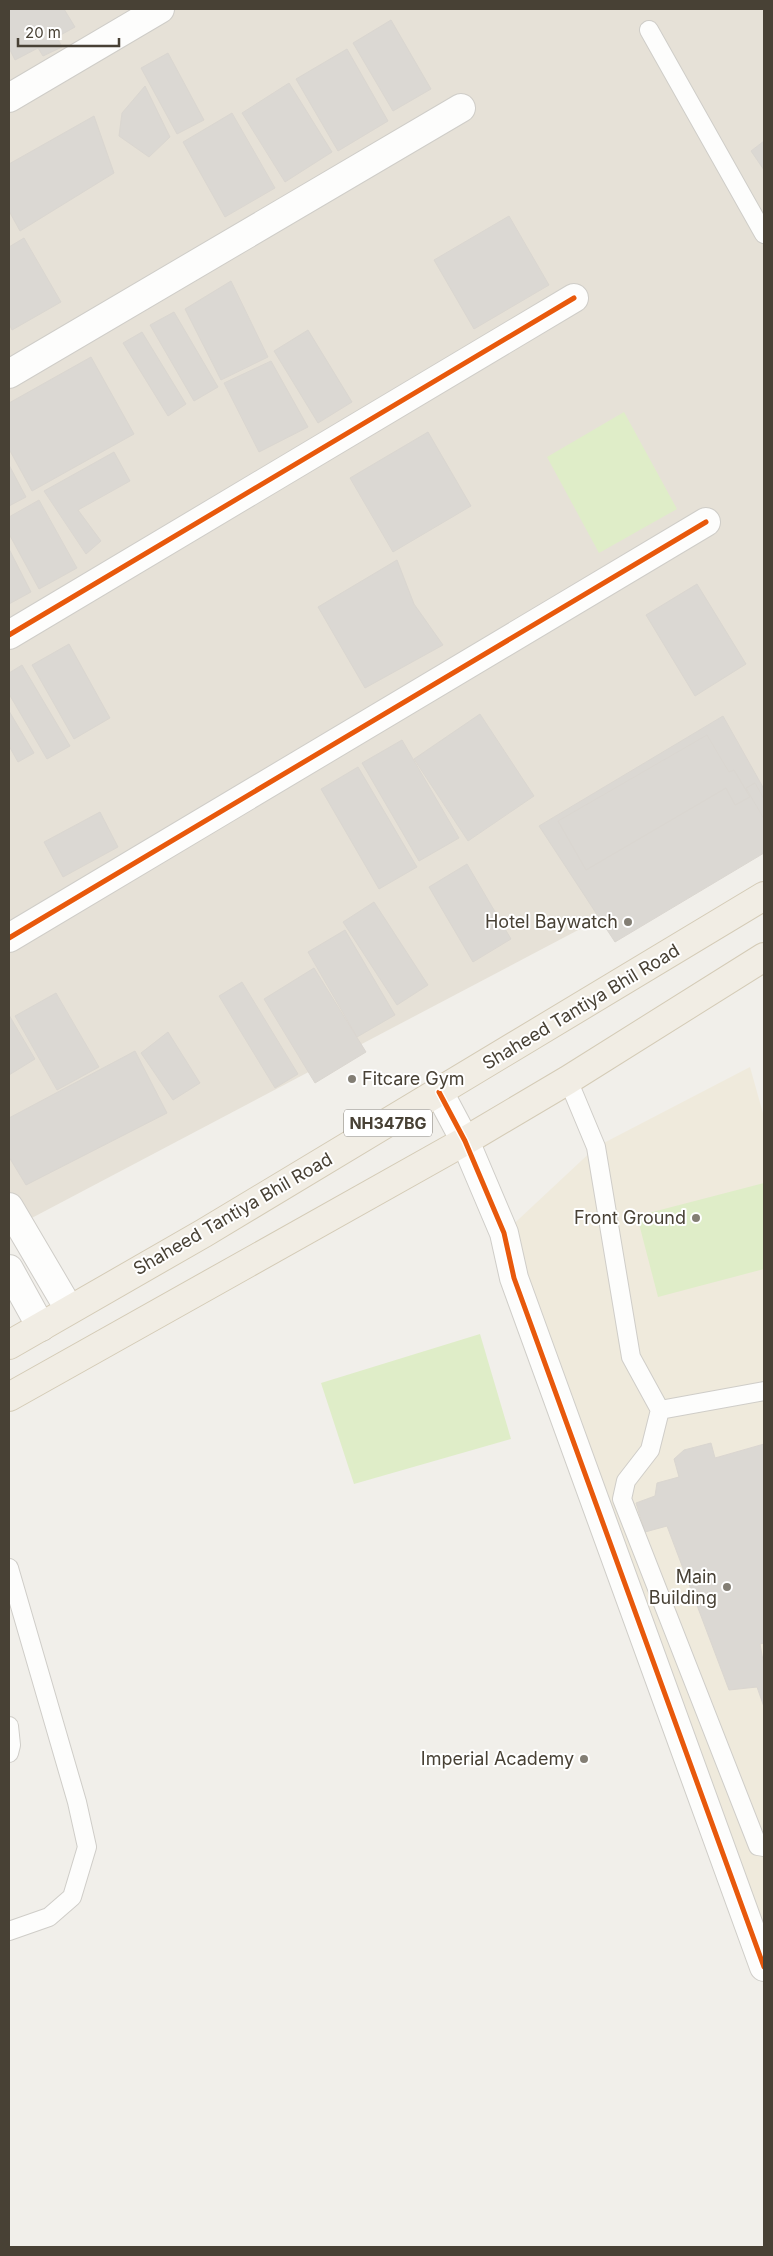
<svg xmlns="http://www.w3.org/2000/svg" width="773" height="2256" viewBox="0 0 773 2256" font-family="Inter,sans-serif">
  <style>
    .residential { fill: #e6e1d7 }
    .education { fill: #efeadc }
    .green { fill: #dfedc8 }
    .building { fill: #dbd8d3; stroke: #dad6d0 }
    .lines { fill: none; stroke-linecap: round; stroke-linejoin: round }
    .lane-casing { stroke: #cfcdc8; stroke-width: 20 }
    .street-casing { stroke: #cfcdc8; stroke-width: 30 }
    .primary-casing { stroke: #d4cbb6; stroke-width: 30 }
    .lane { stroke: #fdfdfc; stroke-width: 18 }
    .street { stroke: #fdfdfc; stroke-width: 28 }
    .primary { stroke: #f1ede4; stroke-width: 28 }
    .cycleway-casing { stroke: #fff; stroke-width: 8 }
    .cycleway { stroke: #e8590c; stroke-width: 5 }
    .poi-dot { fill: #837e74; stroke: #fff; stroke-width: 2 }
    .labels { text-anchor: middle; stroke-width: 4; stroke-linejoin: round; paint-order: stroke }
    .shield { fill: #fff; stroke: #7f7a72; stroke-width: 1 }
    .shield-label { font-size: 16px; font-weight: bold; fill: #484135 }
    .poi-label { font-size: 18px; fill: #484135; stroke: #fff; text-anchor: end }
    .street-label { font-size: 18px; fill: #484135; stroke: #fff }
  </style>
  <rect width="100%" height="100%" fill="#f1efea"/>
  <path class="residential" d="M9 9H764V832L9 1230Z"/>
  <path class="education" d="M750 1067 764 1117V1967L504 1233 596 1147Z"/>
  <path class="green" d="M624 412 677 509 599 553 547 457Z
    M764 1183V1269L658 1297 637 1216Z
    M480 1334 511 1439 354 1484 321 1383Z"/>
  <path class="building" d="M9 9H64L75 27 57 37 62 47 43 56 38 48 15 60 9 48Z
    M391 20 431 89 393 111 353 43Z
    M347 49 388 121 338 151 296 79Z
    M168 53 204 120 177 134 141 68Z
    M289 83 332 152 285 182 242 113Z
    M145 86 170 137 149 157 119 136 122 113Z
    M232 113 275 188 225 217 183 142Z
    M94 116 114 173 20 231 9 211V164Z
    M764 141V170L751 151Z
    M509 216 549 285 474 329 434 260Z
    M24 238 61 302 12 330 9 324V247Z
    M231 281 268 357 221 380 185 309Z
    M174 312 218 387 194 401 150 325Z
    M308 330 352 402 318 423 274 351Z
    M142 332 186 404 168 416 123 343Z
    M91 357 134 434 32 491 9 449V403Z
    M271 361 308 427 259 452 224 383Z
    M428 432 471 506 393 552 350 478Z
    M114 452 130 481 78 510 101 541 86 554 44 491Z
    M9 465 26 497 9 506Z
    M39 500 77 568 39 589 9 534V517Z
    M9 549 31 592 9 604Z
    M397 560 414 604 443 645 365 688 318 607Z
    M697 584 746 664 695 696 646 615Z
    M69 644 110 718 74 739 32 665Z
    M22 665 70 746 47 759 9 694V673Z
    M9 711 34 753 18 762 9 746Z
    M480 714 534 796 468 841 414 759Z
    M723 716 764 789V853L615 942 539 826Z
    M707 735 729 772 734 770 750 797 735 805 726 788 586 870 558 821Z
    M402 740 459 838 419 861 362 763Z
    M358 767 417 867 379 889 321 789Z
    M755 783 764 799V819L746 788Z
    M100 812 118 847 63 877 44 842Z
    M467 864 511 939 473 962 429 887Z
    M374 902 428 985 397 1005 343 922Z
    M345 930 395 1015 357 1037 308 952Z
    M314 968 366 1052 315 1083 264 999Z
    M242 982 298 1074 275 1088 219 996Z
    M56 993 99 1067 57 1090 15 1016Z
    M9 1015 35 1059 9 1075Z
    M168 1032 200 1083 173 1100 141 1053Z
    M135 1051 167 1113 26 1185 9 1157V1118Z
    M711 1443 715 1458 764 1444V1643L760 1644 764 1666V1707L757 1687 729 1690 667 1526 645 1532 636 1503 655 1496 657 1483 679 1477 674 1459 684 1450Z"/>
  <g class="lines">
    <g class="lane-casing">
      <path id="lane" d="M649 30 764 234
        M568 1080 596 1147 631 1357 660 1410 650 1450 626 1481 622 1499 758 1846 764 1847
        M660 1410 764 1391
        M9 1568 77 1802 87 1847 72 1897 49 1917 9 1931
        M9 1726 11 1745 9 1753"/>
    </g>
    <g class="street-casing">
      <path id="street" d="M9 98 160 9
        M9 374 461 108
        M9 635 574 298
        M9 938 706 522
        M439 1092 465 1141 504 1233 514 1278 764 1967
        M9 1207 69 1309
        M9 1269 41 1327"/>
    </g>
    <g class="primary-casing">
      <path id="primary" d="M9 1345 204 1233 764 896
        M9 1397 465 1141 568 1080 764 957"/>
    </g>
    <use href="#lane" class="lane"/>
    <use href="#street" class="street"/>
    <use href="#primary" class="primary"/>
    <g class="cycleway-casing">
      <path id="cycleway" d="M9 635 574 298
        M9 938 706 522
        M439 1092 465 1141 504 1233 514 1278 764 1967"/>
    </g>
    <use href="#cycleway" class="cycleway"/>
  </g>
  <g class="poi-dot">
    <circle cx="628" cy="922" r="5"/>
    <circle cx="352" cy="1079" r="5"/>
    <circle cx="696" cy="1218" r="5"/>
    <circle cx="727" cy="1587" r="5"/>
    <circle cx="584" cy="1759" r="5"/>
  </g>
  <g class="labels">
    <rect class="shield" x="344" y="1109.5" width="88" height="27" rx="4"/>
    <g class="shield-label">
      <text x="388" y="1129">NH347BG</text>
    </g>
    <g class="poi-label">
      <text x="618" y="928">Hotel Baywatch</text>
      <text x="362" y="1085" text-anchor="start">Fitcare Gym</text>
      <text x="686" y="1224">Front Ground</text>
      <text x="717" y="1583">Main<tspan x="717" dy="21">Building</tspan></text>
      <text x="574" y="1765">Imperial Academy</text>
    </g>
    <g class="street-label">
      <text transform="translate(581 1007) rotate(-31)" y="6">Shaheed Tantiya Bhil Road</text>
      <text transform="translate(233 1214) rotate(-30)" y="6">Shaheed Tantiya Bhil Road</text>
    </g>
  </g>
  <rect width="773" height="2256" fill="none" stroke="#484135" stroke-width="20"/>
  <path d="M18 38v8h101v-8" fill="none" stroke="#484135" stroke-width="2.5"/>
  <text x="25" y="38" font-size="15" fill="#484135" stroke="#ffffff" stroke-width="4" paint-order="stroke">20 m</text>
</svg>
